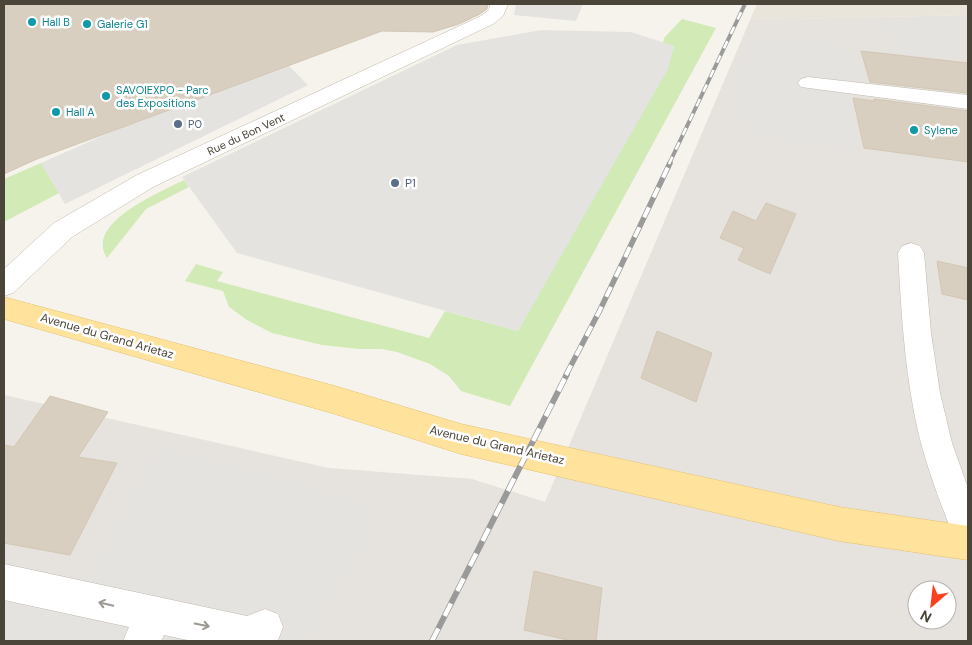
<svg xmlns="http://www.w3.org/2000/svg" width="972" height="645" viewBox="0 0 972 645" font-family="'DM Sans',sans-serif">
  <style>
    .residential { fill: #eae5da }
    .industrial { fill: #e6e2dd; fill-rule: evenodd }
    .green { fill: #d2eab5 }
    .parking { fill: #e5e3e0 }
    .building { fill: #d8cfc1; stroke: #d3c7b4 }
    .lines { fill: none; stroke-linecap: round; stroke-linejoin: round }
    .minor-casing { stroke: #c2bbae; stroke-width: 1 }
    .major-casing { stroke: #e6c16a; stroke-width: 1 }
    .minor { fill: #fff; fill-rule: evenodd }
    .major { fill: #ffe39c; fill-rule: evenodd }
    .rail-far2-casing { stroke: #9a9a9a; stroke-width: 4 }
    .rail-far1-casing { stroke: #9a9a9a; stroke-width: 5.5 }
    .rail-casing { stroke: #9a9a9a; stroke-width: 6 }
    .rail-far2 { stroke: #fff; stroke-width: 2.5; stroke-dasharray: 8; stroke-linecap: butt }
    .rail-far1 { stroke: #fff; stroke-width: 4; stroke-dasharray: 11; stroke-linecap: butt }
    .rail { stroke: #fff; stroke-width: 4.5; stroke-dasharray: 14; stroke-linecap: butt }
    .oneway { stroke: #9c9892 }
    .culture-dot { fill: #0f9aa8; stroke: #fff; stroke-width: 2 }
    .service-dot { fill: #5c6f8a; stroke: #fff; stroke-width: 2 }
    .labels { text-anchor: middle; stroke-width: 5; stroke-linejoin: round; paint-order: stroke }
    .far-culture-label { font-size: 11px; fill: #0d838f; stroke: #fff; text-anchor: start }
    .far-service-label { font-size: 11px; fill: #4e5e75; stroke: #fff; text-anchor: start }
    .far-street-label { font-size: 11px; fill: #4b4439; stroke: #fff }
    .service-label { font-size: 12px; fill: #4e5e75; stroke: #fff; text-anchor: start }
    .street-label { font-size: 12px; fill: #4b4439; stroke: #fff }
  </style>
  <rect width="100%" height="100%" fill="#f6f3ec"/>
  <path class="residential" d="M757 4H968V15L750 20Z"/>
  <path class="industrial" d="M968 15V641H4V395L329 468 472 479 545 502 750 20ZM917 590H947V620H917Z"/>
  <path class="green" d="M682 19 716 28 510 406 461 391 449 376 430 364 397 352 382 349H359L322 345 272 333 247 320 229 307 223 291 185 281 196 264 223 272 217 281 429 338 445 311 518 331 674 47 663 43 664 38Z
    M41 163 59 193 4 222V179Z
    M184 180 189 187 146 209 107 258C84 223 161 192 184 180Z"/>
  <path class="parking" d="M516 4H583L576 21 514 15Z
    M968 17V28L967 29 968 60 894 53 890 34 879 20Z
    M541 30 631 32 674 46 668 69 518 331 237 253 182 177 457 45Z
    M824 39 829 43 830 49 853 51 863 95 849 93 860 151 748 135 747 118 727 112 750 41Z
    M280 57 308 85 65 204 41 163Z
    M159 446 351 499 377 521 305 641H4V592L75 606Z"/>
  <path class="building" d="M4 4H488L487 9 480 14 459 24 433 32 382 31 37 159 4 174Z
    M861 51 968 63V93L870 82Z
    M853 98 875 101 874 99 968 111V162L864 148Z
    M766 203 796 214 770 274 738 260 744 248 720 238 733 211 756 221Z
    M937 261 968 268V300L942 294Z
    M657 331 712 353 696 402 641 378Z
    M50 396 108 412 78 457 117 463 70 555 4 543V445L14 447Z
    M534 571 602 588 596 641H572L524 630Z"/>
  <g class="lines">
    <g class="minor-casing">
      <path id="minor" d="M490 4H508L503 16 493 24 153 187 72 237 13 293 4 296V269L54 223 137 175 481 16 489 10Z
        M808 77 968 95V109L801 87 798 83 801 79Z
        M911 243 920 246 924 253 931 333 940 393 952 443 968 488V547L956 542C939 500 922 456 914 412 904 360 901 306 898 253L902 246Z
        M4 564 247 616 265 609 278 614 283 627 278 640 275 641H192L164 635 161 641H123L129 627 4 600Z"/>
    </g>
    <g class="major-casing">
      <path id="major" d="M4 297 335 386 461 424 839 507 968 526V560L839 541 461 454 335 414 4 319Z"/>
    </g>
    <use href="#minor" class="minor"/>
    <use href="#major" class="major"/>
    <g class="rail-far2-casing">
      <path id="rail-far2" d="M669 164 745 4"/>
    </g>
    <g class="rail-far1-casing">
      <path id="rail-far1" d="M566 375 599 312 670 163"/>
    </g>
    <g class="rail-casing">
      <path id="rail" d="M432 641 567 374"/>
    </g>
    <use href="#rail-far2" class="rail-far2"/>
    <use href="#rail-far1" class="rail-far1"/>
    <use href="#rail" class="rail"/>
  </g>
  <defs><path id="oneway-shaft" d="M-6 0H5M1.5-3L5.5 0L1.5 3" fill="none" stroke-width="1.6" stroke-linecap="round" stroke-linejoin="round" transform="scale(1.25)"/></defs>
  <g class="oneway">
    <use href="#oneway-shaft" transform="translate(106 604) rotate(-167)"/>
    <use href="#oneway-shaft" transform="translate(202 625) rotate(12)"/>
  </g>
  <g class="culture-dot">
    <circle cx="32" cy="22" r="5"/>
    <circle cx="87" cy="24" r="5"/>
    <circle cx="106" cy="96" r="5"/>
    <circle cx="56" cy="112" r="5"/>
    <circle cx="914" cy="130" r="5"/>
  </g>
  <g class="service-dot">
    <circle cx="178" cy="124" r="5"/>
    <circle cx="395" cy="183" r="5"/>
  </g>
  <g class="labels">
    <g class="far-culture-label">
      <text x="42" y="26">Hall B</text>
      <text x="97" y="28">Galerie G1</text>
      <text x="116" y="94">SAVOIEXPO - Parc<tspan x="116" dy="13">des Expositions</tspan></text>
      <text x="66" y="116">Hall A</text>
      <text x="924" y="134">Sylene</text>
    </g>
    <g class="far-service-label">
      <text x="188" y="128">P0</text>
    </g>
    <g class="far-street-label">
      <text transform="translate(246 134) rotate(-25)" y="4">Rue du Bon Vent</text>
    </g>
    <g class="service-label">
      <text x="405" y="187">P1</text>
    </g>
    <g class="street-label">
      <text transform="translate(107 336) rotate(16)" y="4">Avenue du Grand Arietaz</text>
      <text transform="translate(497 445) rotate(13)" y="4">Avenue du Grand Arietaz</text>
    </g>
  </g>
  <rect width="972" height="645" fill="none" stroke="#4b4439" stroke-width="10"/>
  <g transform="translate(932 605) rotate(208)"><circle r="24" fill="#ffffff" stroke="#b7b4b0"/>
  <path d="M0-4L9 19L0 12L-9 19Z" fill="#fc3f1d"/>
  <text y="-8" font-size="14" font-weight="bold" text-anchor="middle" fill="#4b4439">N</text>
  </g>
</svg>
